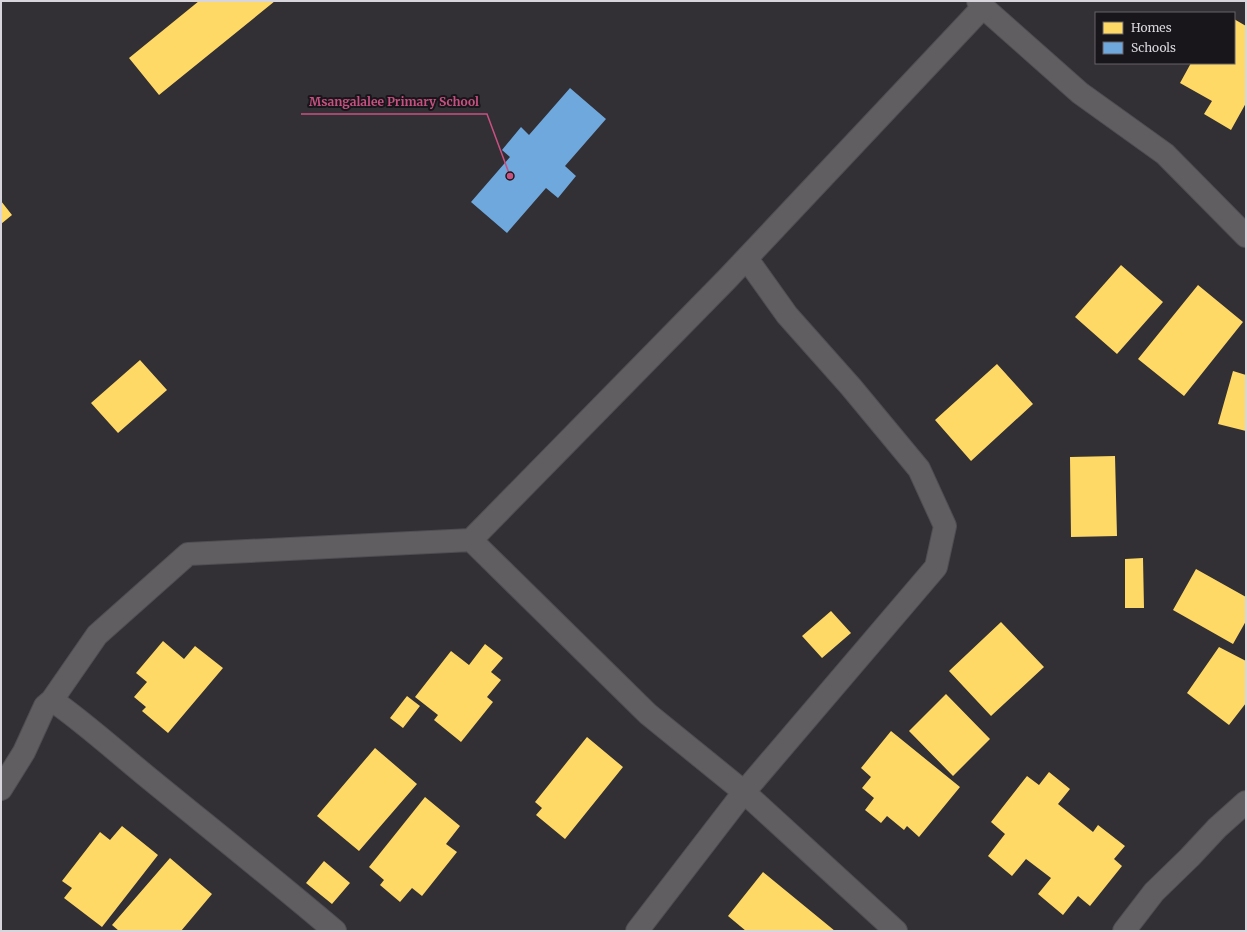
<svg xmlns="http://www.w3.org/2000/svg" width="1247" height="932" viewBox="0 0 1247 932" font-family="Merriweather,serif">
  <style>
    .homes { fill: #ffd966 }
    .schools { fill: #6fa8dc }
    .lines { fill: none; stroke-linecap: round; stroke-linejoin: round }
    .street-casing { stroke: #504d52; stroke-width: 24 }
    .street { stroke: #615e62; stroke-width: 22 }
    .leader { fill: none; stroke: #c95182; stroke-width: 1.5 }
    .callout-dot { fill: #c95182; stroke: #19161b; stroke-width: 1.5 }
    .callout-label { font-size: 12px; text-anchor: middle; font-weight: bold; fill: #c95182; stroke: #19161b; stroke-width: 4; stroke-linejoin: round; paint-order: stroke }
  </style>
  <rect width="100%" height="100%" fill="#322f35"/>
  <path class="homes" d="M199 1H275L159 95 129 58Z
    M1234 19 1246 26V103L1231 130 1204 114 1212 101 1180 83 1191 63H1234Z
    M1 201 12 215 1 224Z
    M1121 265 1163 302 1117 354 1075 317Z
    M1198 285 1243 322 1184 396 1138 359Z
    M140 360 167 390 118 433 91 403Z
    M997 364 1033 404 971 461 935 420Z
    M1233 371 1246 375V431L1218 424Z
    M1115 456 1117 536 1071 537 1070 457Z
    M1143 558 1144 608H1125V559Z
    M1196 569 1246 597V621L1233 644 1173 610Z
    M831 611 851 633 822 658 802 636Z
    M1001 622 1044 667 991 716 949 671Z
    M163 641 184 659 195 646 223 668 168 733 142 711 146 707 134 697 147 682 136 673Z
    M485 644 503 658 491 672 501 680 487 697 493 702 461 742 434 720 438 715 415 697 451 651 469 665Z
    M1219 647 1246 661V703L1229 725 1187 693Z
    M946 694 990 739 953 776 909 731Z
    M407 696 420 706 403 728 390 718Z
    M891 731 960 787 919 837 907 826 904 830 887 816 881 823 865 810 874 798 862 788 871 777 861 768Z
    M587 737 623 767 565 839 536 815 542 808 535 802Z
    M375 748 417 784 359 851 317 816Z
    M1049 772 1070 789 1058 804 1093 832 1098 825 1125 846 1114 859 1122 866 1090 906 1078 896 1063 915 1038 894 1051 878 1026 859 1012 876 988 856 1005 834 991 822 1027 776 1039 785Z
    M425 797 460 826 446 844 457 852 422 896 412 888 400 902 380 885 384 880 369 867Z
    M122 826 158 855 102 927 64 898 72 888 62 881 100 832 110 840Z
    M170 858 212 894 181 931H119L112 925Z
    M324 861 350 883 332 904 306 883Z
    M763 872 835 931H746L728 916Z"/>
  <path class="schools" d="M570 88 606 119 565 166 576 176 558 198 546 188 507 233 471 202 510 157 502 150 521 127 529 135Z"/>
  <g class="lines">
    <g class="street-casing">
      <path id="street" d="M978 1 983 7 1080 93 1165 154 1246 236
        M471 540 648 714 744 792 896 931
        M1 789 24 752 45 706 52 700
        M335 931C276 881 216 833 156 784 121 756 89 726 52 700L97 635 188 554 471 540 727 279 983 7
        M637 931 744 792 936 567 945 526 919 469 851 387 787 315 747 259
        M1124 931 1154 892 1190 857 1217 828 1246 802"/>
    </g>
    <use href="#street" class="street"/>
  </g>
  <path class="leader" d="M510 176L487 114H301"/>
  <circle class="callout-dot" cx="510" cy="176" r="4"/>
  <g class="callout-label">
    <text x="394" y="106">Msangalalee Primary School</text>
  </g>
  <rect width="1247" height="932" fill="none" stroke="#d9d5dc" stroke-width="4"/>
  <rect x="1095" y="12" width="140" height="52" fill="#19161b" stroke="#666268"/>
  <rect x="1103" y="22" width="20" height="12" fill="#ffd966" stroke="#666268"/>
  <text x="1131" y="32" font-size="12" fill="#d9d5dc">Homes</text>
  <rect x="1103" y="42" width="20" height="12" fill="#6fa8dc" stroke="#666268"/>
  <text x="1131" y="52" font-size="12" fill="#d9d5dc">Schools</text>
</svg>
